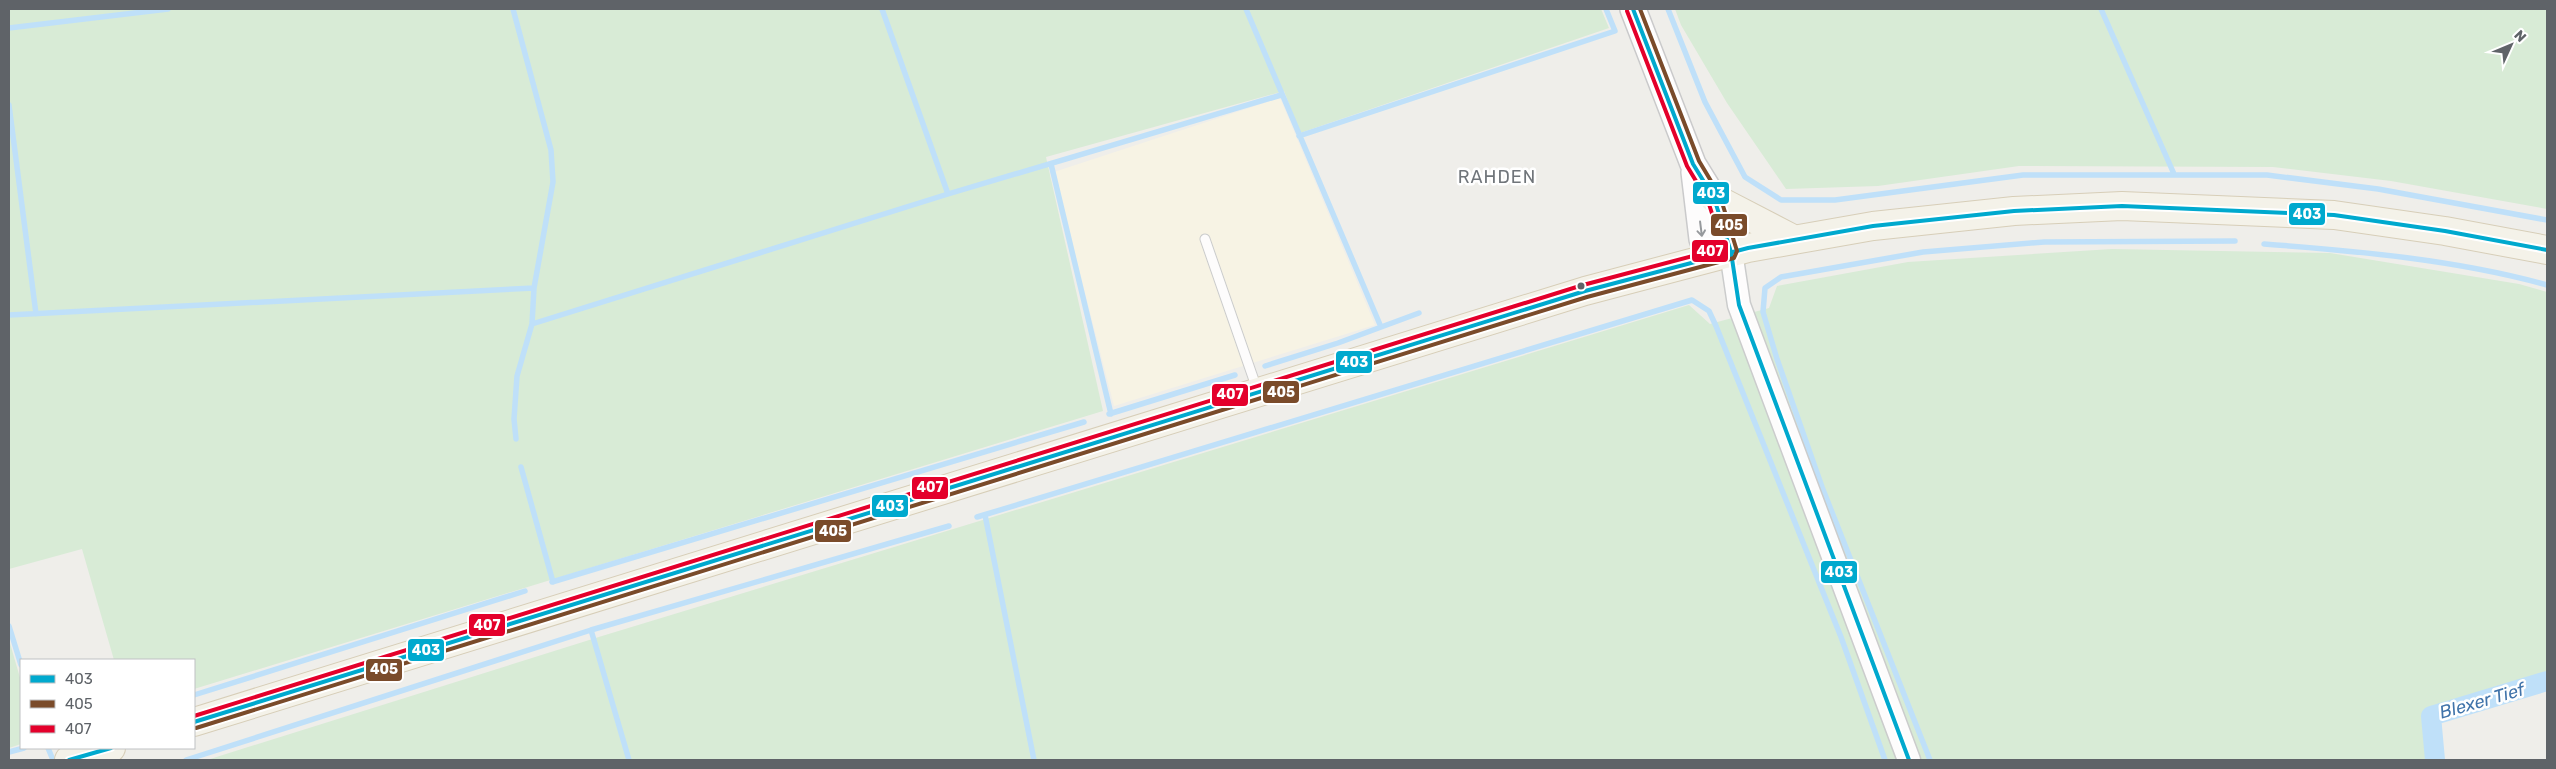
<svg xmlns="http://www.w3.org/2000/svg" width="2556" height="769" viewBox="0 0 2556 769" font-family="Rubik,sans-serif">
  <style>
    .commercial { fill: #f7f3e4 }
    .green { fill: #d8ebd6 }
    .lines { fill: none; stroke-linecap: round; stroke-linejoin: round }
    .stream { stroke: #bfe0f9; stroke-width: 5.5 }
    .canal { stroke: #bfe0f9; stroke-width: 20 }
    .service-casing { stroke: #cbcccc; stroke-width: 11 }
    .tertiary-casing { stroke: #cbcccc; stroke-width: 25 }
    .secondary-casing { stroke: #cacacb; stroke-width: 28 }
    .primary-casing { stroke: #d7ceb8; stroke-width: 30 }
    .service { stroke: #fdfcfc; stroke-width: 9 }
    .tertiary { stroke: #fdfcfc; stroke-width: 22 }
    .secondary { stroke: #fdfcfc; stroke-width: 25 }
    .primary { stroke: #f4f2e9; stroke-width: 28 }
    .bus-1-casing { stroke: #fff; stroke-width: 8 }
    .bus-2-casing { stroke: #fff; stroke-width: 8 }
    .bus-3-casing { stroke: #fff; stroke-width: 8 }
    .bus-1 { stroke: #00a9ce; stroke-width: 4 }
    .bus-2 { stroke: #7a4b2a; stroke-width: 4 }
    .bus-3 { stroke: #e4002b; stroke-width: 4 }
    .oneway { stroke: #96999c }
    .bus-dot { fill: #5f6368; stroke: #fff; stroke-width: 2 }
    .labels { text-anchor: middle; stroke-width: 5; stroke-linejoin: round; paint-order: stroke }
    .neighbourhood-label { font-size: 18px; letter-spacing: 1px; fill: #70757a; stroke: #fff }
    .water-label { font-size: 18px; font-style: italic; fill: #4174aa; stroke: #fff }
    .line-badge { stroke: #fff; stroke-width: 2 }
    .badge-label { font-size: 14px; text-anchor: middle; font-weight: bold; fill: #fff }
  </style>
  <rect width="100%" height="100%" fill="#efeeea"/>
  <path class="commercial" d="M1280 98 1375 325 1114 406 1054 172Z"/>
  <path class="green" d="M9 9H1601L1609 28 1300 133 1284 91 1046 157 1103 411 194 689V660H114L82 549 9 569Z
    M1675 9H2547V209L2391 181 2273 167 2019 166 1878 186 1786 189 1727 103 1681 25Z
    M2112 249 2330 253 2519 284 2547 292V675L2427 711 2432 760H207L602 636 1689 305 1710 324 1769 308 1777 286 1908 262Z
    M9 640 21 681V744L9 748Z"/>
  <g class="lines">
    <path class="stream" d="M513 9 551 150 553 182 534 288 532 324 517 376 514 419 516 439
      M882 9 948 194
      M1246 9 1381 327
      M1668 9 1705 102 1745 177 1781 200H1835L2023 175H2267L2378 189 2547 220
      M2101 9 2174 174
      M9 28 168 9
      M9 105 36 314
      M1299 136 1615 31 1606 9
      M1051 164 1111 414
      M2264 244C2357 251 2458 260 2547 285
      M9 315 534 288
      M532 324 948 194 1281 95
      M1265 366 1338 343 1419 313
      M1109 414 1235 375
      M521 467 553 582
      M985 515 1034 760
      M977 517 1692 300 1709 311 1716 326 1841 637 1885 760
      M552 582 1084 422
      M9 626 21 665
      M591 630 629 760
      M194 695 525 591
      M48 748 53 760
      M9 752 24 748
      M186 760 591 630 949 526
      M1930 760 1822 487 1777 359 1763 312 1765 288 1781 277 1923 252 2044 242 2235 241"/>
    <path class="canal" d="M2435 760 2431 716 2547 681"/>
    <g class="service-casing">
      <path id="service" d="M1205 239 1257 389"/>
    </g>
    <g class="tertiary-casing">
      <path id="tertiary" d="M1731 252 1739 305 1909 760"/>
    </g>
    <g class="secondary-casing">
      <path id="secondary" d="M1633 9 1693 164 1714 198 1731 252
        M1694 172 1702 239 1709 258"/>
    </g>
    <g class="primary-casing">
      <path id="primary" d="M1714 198 1793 239
        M194 722 1585 291 1748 248 1873 226 2014 211 2122 206 2334 215 2445 231 2547 250
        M69 760 111 748"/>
    </g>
    <use href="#service" class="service"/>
    <use href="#tertiary" class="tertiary"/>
    <use href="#secondary" class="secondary"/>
    <use href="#primary" class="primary"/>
    <g class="bus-1-casing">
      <path id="bus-1" d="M1633 9 1693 164 1714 198 1731 252 1739 305 1909 760
        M194 722 1585 291 1748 248 1873 226 2014 211 2122 206 2334 215 2445 231 2547 250
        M69 760 111 748"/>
    </g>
    <g class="bus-2-casing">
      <path id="bus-2" d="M196 728 1587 297 1734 258 1737 251 1720 196 1699 161 1640 9"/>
    </g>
    <g class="bus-3-casing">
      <path id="bus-3" d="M194 716 1583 285 1723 248 1708 201 1687 166 1627 11"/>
    </g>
    <use href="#bus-1" class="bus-1"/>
    <use href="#bus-2" class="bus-2"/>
    <use href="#bus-3" class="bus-3"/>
  </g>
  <defs><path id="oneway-shaft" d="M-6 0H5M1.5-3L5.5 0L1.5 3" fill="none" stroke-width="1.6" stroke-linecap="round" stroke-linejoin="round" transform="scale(1.25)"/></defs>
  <use class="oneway" href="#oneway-shaft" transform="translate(1701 229) rotate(83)"/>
  <circle class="bus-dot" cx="1581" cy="286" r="4.5"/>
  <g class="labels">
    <g class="neighbourhood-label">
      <text x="1497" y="183">RAHDEN</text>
    </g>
    <g class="water-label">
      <text transform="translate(2482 701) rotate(-16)" y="6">Blexer Tief</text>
    </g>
  </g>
  <g class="line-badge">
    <rect x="1692" y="181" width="38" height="24" rx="5" fill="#00a9ce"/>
    <rect x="2288" y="202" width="38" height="24" rx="5" fill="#00a9ce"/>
    <rect x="1710" y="213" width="38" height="24" rx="5" fill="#7a4b2a"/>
    <rect x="1691" y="239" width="38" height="24" rx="5" fill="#e4002b"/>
    <rect x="1335" y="350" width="38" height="24" rx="5" fill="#00a9ce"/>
    <rect x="1262" y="380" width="38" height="24" rx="5" fill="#7a4b2a"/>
    <rect x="1211" y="383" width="38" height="24" rx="5" fill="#e4002b"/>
    <rect x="911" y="476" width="38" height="24" rx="5" fill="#e4002b"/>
    <rect x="871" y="494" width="38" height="24" rx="5" fill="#00a9ce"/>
    <rect x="814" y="519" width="38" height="24" rx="5" fill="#7a4b2a"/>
    <rect x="1820" y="560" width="38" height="24" rx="5" fill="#00a9ce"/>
    <rect x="468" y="613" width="38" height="24" rx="5" fill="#e4002b"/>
    <rect x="407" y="638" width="38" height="24" rx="5" fill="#00a9ce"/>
    <rect x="365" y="658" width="38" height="24" rx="5" fill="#7a4b2a"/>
  </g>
  <g class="badge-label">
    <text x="1711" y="198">403</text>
    <text x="2307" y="219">403</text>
    <text x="1729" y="230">405</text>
    <text x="1710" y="256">407</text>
    <text x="1354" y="367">403</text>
    <text x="1281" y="397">405</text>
    <text x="1230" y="399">407</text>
    <text x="930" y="492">407</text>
    <text x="890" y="511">403</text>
    <text x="833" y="536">405</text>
    <text x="1839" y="577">403</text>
    <text x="487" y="630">407</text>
    <text x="426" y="655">403</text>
    <text x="384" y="674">405</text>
  </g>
  <rect width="2556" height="769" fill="none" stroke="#5f6368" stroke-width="20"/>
  <rect x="20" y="659" width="175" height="90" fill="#ffffff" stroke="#bfc1c3"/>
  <rect x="30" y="675" width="25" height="8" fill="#00a9ce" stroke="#bfc1c3"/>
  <text x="65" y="684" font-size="15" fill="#5f6368">403</text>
  <rect x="30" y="700" width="25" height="8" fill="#7a4b2a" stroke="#bfc1c3"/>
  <text x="65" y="709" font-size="15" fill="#5f6368">405</text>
  <rect x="30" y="725" width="25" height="8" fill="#e4002b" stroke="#bfc1c3"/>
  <text x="65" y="734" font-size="15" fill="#5f6368">407</text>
  <g transform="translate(2511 45) rotate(46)" stroke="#ffffff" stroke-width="4" paint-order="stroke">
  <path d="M0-4L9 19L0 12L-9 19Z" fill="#5f6368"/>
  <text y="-8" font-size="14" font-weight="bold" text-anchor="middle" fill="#5f6368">N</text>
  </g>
</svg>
